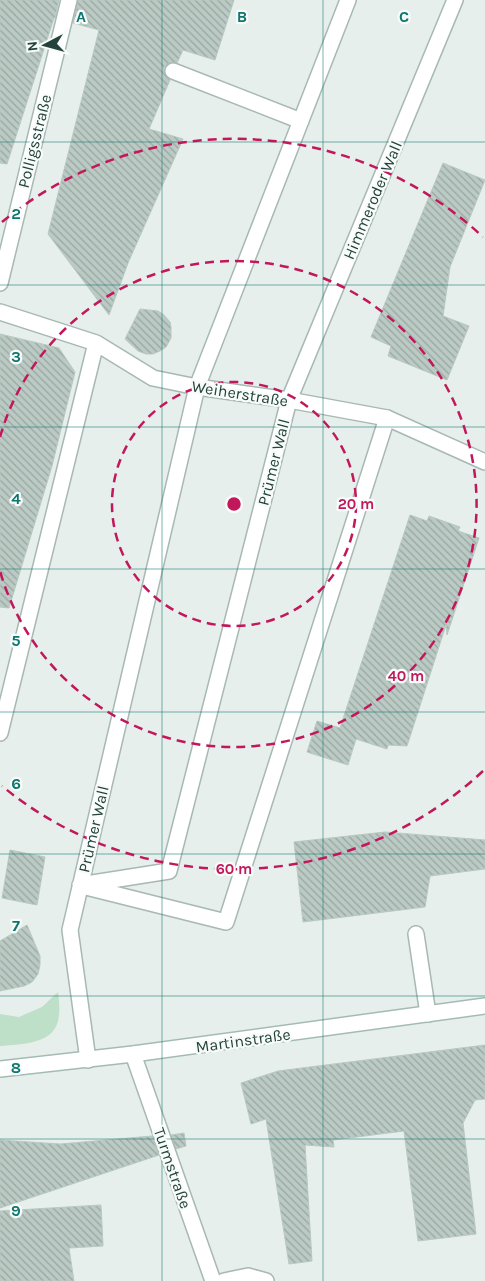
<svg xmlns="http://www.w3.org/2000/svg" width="485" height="1281" viewBox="0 0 485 1281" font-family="Karla,sans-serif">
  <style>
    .grass { fill: #bfe0c8 }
    .building { fill: url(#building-back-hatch); stroke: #b8c9c2 }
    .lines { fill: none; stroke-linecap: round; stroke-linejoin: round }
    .lane-casing { stroke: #a8b8b2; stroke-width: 18 }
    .street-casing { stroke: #a8b8b2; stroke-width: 18 }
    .secondary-casing { stroke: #a4bbb3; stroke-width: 18 }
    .lane { stroke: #fff; stroke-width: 15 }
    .street { stroke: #fff; stroke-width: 15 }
    .secondary { stroke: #fff; stroke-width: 15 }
    .grid { fill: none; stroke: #0f766e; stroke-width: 1; stroke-opacity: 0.55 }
    .ring { fill: none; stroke: #c2185b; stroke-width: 2.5; stroke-dasharray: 9 6 }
    .labels { text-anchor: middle; stroke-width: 4.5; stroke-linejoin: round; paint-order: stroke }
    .street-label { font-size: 16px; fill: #24423a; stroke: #f7fbf9 }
    .grid-label { font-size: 16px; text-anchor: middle; font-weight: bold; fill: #0f766e; stroke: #f7fbf9; stroke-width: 4.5; stroke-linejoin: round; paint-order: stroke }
    .centre { fill: #c2185b; stroke: #f7fbf9; stroke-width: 2.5 }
    .ring-label { font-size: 15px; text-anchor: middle; font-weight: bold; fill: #c2185b; stroke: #f7fbf9; stroke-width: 4.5; stroke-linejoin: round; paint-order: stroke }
  </style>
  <defs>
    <pattern id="building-back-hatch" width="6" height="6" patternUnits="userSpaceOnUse" patternTransform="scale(1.25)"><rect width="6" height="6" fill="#bbcac4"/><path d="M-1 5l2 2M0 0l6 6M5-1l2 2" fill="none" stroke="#98a6a0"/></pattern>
  </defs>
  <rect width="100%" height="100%" fill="#e6efeb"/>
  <path class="grass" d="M58 992C59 1000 60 1008 59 1015 57 1045 22 1044 0 1046V1014L19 1017 42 1007Z"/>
  <path class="building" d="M0 0H59L55 18H54L7 164 0 163Z
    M78 0H234L215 60 183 50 177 63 171 62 164 67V73L170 80 149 129 183 139 128 263 109 315 48 234 99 30 73 23Z
    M443 163 485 180 450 267 443 316 469 326 447 380 388 356 391 346 371 337Z
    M140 309 158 311 164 315 170 322 171 327V338L166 347 160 351 153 354H146L138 351 125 339Z
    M0 334 59 348 75 372 52 466 9 608 0 607Z
    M410 515 427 521 429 516 460 527 458 531 479 538 447 635 446 625 407 746 388 745 387 749 356 739 348 765 307 752 317 721 340 728Z
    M385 832 485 840V869L430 876 425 907 303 922 294 842Z
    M10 850 45 857 37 905 2 898Z
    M27 925 40 956V965L38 974 32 982 24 986 0 991V941Z
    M485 1045V1099L475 1100 463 1123 476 1234 418 1241 404 1131 333 1140 334 1147 305 1145 312 1261 289 1264 266 1119 251 1124 241 1083 278 1071Z
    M184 1133 186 1146 176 1149 171 1135Z
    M152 1136 159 1155 0 1208V1140L60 1144Z
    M101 1205 103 1246 69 1248 74 1281H0V1211Z"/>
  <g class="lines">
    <g class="lane-casing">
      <path id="lane" d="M173 71 301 121
        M80 885 169 871 289 400 455 0
        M86 887 226 922 387 418
        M416 934 428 1014
        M88 1060 70 930 197 387 348 0"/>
    </g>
    <g class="street-casing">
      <path id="street" d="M0 283 69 0
        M0 312 96 343 153 378 197 387 289 400 387 418 485 462
        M0 733 96 343
        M133 1054 213 1281
        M224 1281 248 1276 266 1281"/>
    </g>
    <g class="secondary-casing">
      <path id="secondary" d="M0 1069 133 1054 485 1006"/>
    </g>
    <use href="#lane" class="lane"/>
    <use href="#street" class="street"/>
    <use href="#secondary" class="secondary"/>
  </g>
  <path class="grid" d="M162 0V1281M323 0V1281M0 142H485M0 285H485M0 427H485M0 569H485M0 712H485M0 854H485M0 996H485M0 1139H485"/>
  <g class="ring">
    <circle cx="234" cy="504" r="122"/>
    <path d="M0 437A243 243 0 1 1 0 571"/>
    <path d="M483 771A365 365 0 0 1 2 786M2 222A365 365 0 0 1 483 237"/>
  </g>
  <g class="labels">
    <g class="street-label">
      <text transform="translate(34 141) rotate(-76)" y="6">Polligsstraße</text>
      <text transform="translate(372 200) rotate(-67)" y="6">Himmeroder Wall</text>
      <text transform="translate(240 393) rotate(9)" y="6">Weiherstraße</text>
      <text transform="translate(273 462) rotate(-76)" y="6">Prümer Wall</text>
      <text transform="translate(93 829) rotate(-77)" y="6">Prümer Wall</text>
      <text transform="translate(243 1040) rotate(-8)" y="6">Martinstraße</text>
      <text transform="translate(173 1168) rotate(71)" y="6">Turmstraße</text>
    </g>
  </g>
  <g class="grid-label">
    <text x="81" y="22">A</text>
    <text x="242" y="22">B</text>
    <text x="404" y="22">C</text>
    <text x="16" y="219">2</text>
    <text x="16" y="362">3</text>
    <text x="16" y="504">4</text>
    <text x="16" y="646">5</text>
    <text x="16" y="789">6</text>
    <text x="16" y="931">7</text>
    <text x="16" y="1073">8</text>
    <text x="16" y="1216">9</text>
  </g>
  <circle cx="234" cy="504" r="8" class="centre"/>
  <g class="ring-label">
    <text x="356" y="509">20 m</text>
    <text x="406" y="681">40 m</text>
    <text x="234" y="874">60 m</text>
  </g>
  <g transform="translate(45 45) rotate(264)" stroke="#f7fbf9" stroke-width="4" paint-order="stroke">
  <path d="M0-4L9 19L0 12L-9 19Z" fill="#24423a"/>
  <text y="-8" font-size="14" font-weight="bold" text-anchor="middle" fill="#24423a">N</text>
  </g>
</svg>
